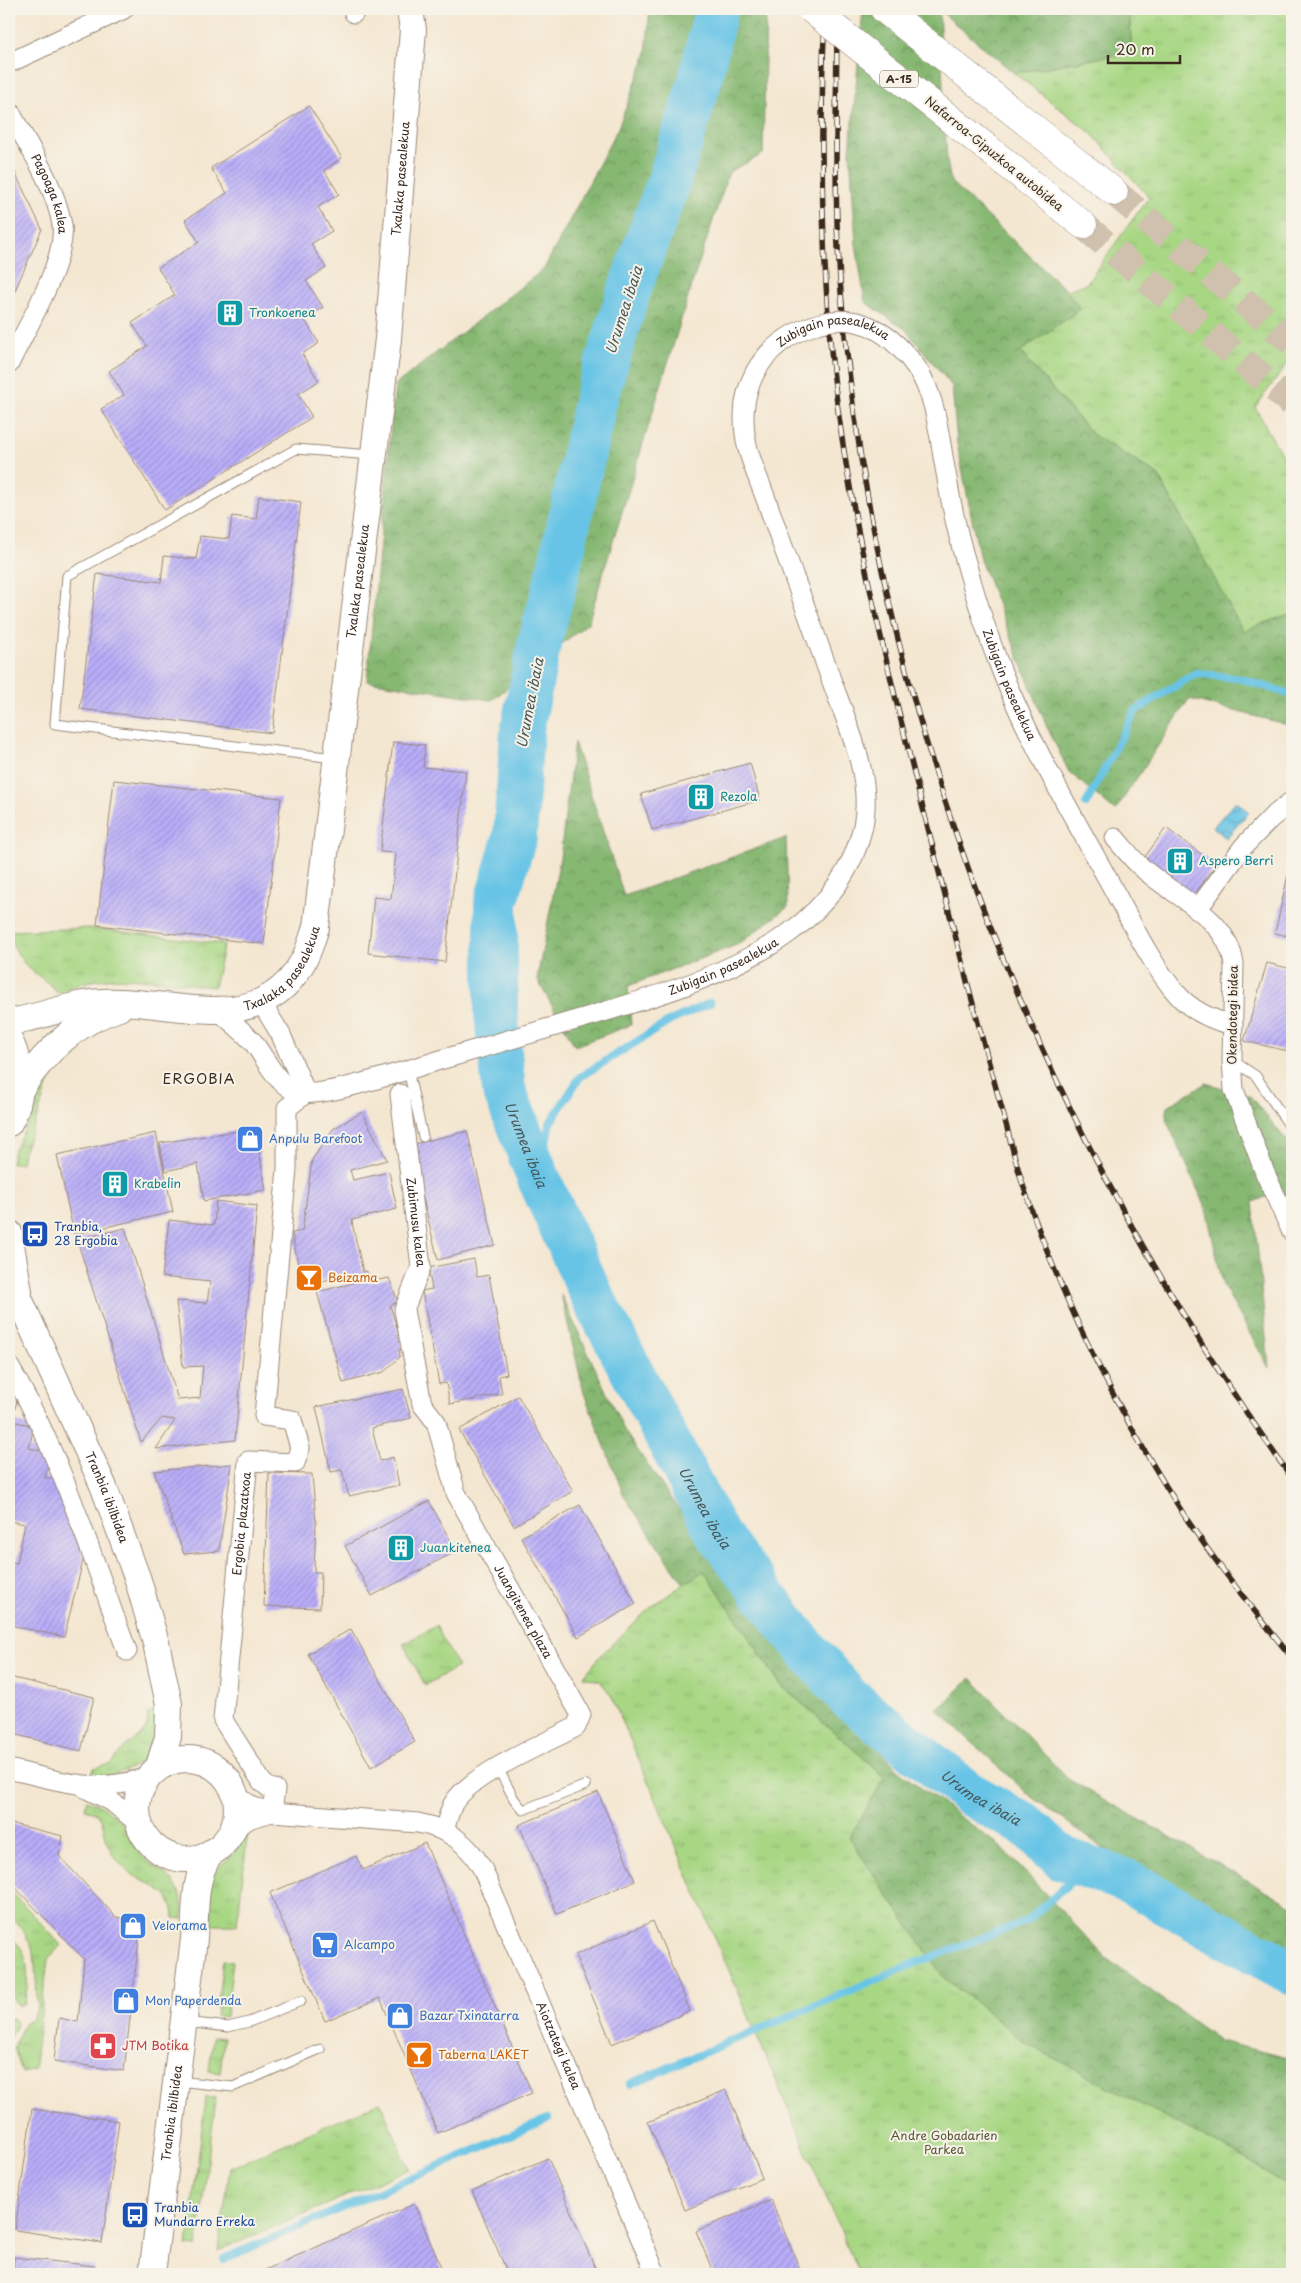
<svg xmlns="http://www.w3.org/2000/svg" width="1301" height="2283" viewBox="0 0 1301 2283" font-family="'Playpen Sans',sans-serif">
  <style>
    .grass { fill: url(#grass-tufts); stroke: #728051 }
    .forest { fill: url(#forest-crowns); stroke: #607148 }
    .water { fill: url(#water-waves); stroke: #527782 }
    .lines { fill: none; stroke-linecap: round; stroke-linejoin: round }
    .stream { stroke: #68c4e6; stroke-width: 8 }
    .river { stroke: #68c4e6; stroke-width: 44 }
    .building { fill: url(#building-hatch) }
    .highway-tunnel { stroke: #cfc1ad; stroke-width: 28; stroke-dasharray: 28 14; stroke-linecap: butt }
    .lane-casing { stroke: #988878; stroke-width: 11 }
    .street-casing { stroke: #988878; stroke-width: 21 }
    .secondary-casing { stroke: #988878; stroke-width: 28 }
    .highway-casing { stroke: #988878; stroke-width: 29 }
    .lane { stroke: #fff; stroke-width: 9 }
    .street { stroke: #fff; stroke-width: 19 }
    .secondary { stroke: #fff; stroke-width: 26 }
    .highway { stroke: #fff; stroke-width: 28 }
    .rail-casing { stroke: #3b2a1e; stroke-width: 5.5 }
    .rail { stroke: #f7f3e8; stroke-width: 4; stroke-dasharray: 11; stroke-linecap: butt }
    .street-bridge-casing { stroke: #988878; stroke-width: 21; stroke-linecap: butt }
    .highway-bridge-casing { stroke: #988878; stroke-width: 29; stroke-linecap: butt }
    .street-bridge { stroke: #fff; stroke-width: 19 }
    .highway-bridge { stroke: #fff; stroke-width: 28 }
    .labels { text-anchor: middle; stroke-width: 4; stroke-linejoin: round; paint-order: stroke }
    .shield { fill: #f7f3e8; stroke: #73665b; stroke-width: 1 }
    .shield-label { font-size: 11px; font-weight: bold; fill: #3b2a1e }
    .street-label { font-size: 12px; fill: #3b2a1e; stroke: #f7f3e8 }
    .culture-label { font-size: 12px; fill: #0d838f; stroke: #f7f3e8; text-anchor: start }
    .shop-label { font-size: 12px; fill: #366cbe; stroke: #f7f3e8; text-anchor: start }
    .transit-label { font-size: 12px; fill: #164399; stroke: #f7f3e8; text-anchor: start }
    .food-label { font-size: 12px; fill: #c56008; stroke: #f7f3e8; text-anchor: start }
    .health-label { font-size: 12px; fill: #be3a42; stroke: #f7f3e8; text-anchor: start }
    .park-label { font-size: 12px; fill: #565538; stroke: #f7f3e8 }
    .water-label { font-size: 14px; font-style: italic; fill: #48585a; stroke: #f7f3e8 }
    .neighbourhood-label { font-size: 14px; letter-spacing: 1px; fill: #3b2a1e; stroke: #f7f3e8 }
  </style>
  <defs>
    <pattern id="grass-tufts" width="24" height="20" patternUnits="userSpaceOnUse" patternTransform="scale(1.25)"><rect width="24" height="20" fill="#a8d784"/><path d="M3 7l-1-3M5 7V3M7 7l1-3M15 17l-1-3M17 17v-4M19 17l1-3" fill="none" stroke="#92b972"/></pattern>
    <pattern id="forest-crowns" width="20" height="18" patternUnits="userSpaceOnUse" patternTransform="scale(1.25)"><rect width="20" height="18" fill="#86b872"/><path d="M2 6a3 3 0 1 1 6 0M12 15a3 3 0 1 1 6 0" fill="none" stroke="#6f965d"/></pattern>
    <pattern id="water-waves" width="16" height="10" patternUnits="userSpaceOnUse" patternTransform="scale(1.25)"><rect width="16" height="10" fill="#68c4e6"/><path d="M0 5q4-4 8 0t8 0" fill="none" stroke="#579fba"/></pattern>
    <pattern id="building-hatch" width="6" height="6" patternUnits="userSpaceOnUse" patternTransform="scale(1.25)"><rect width="6" height="6" fill="#baaefa"/><path d="M-1 1l2-2M0 6l6-6M5 7l2-2" fill="none" stroke="#988eca"/></pattern>
  </defs>
  <rect width="100%" height="100%" fill="#f7f3e8"/>
  <filter id="ink" filterUnits="userSpaceOnUse"><feTurbulence type="fractalNoise" baseFrequency=".02" numOctaves="2"/><feDisplacementMap in="SourceGraphic" scale="10" xChannelSelector="R" yChannelSelector="G"/><feConvolveMatrix kernelMatrix="1 2 1 2 8 2 1 2 1" color-interpolation-filters="sRGB"/></filter>
  <filter id="wash" filterUnits="userSpaceOnUse"><feTurbulence type="fractalNoise" baseFrequency=".0096" numOctaves="4" result="noise"/><feDisplacementMap in="SourceGraphic" scale="20" xChannelSelector="R" yChannelSelector="G"/><feGaussianBlur stdDeviation="1.12" result="paint"/><feColorMatrix in="noise" values="0 0 0 0 0 0 0 0 0 0 0 0 0 0 0 0 0 1.4 0 .05"/><feComposite in="paint" operator="in"/></filter>
  <g filter="url(#wash)">
    <rect width="100%" height="100%" fill="#f4e7d1"/>
    <path class="grass" d="M1129 9H1292V358L1255 407 1285 461 1292 468V613L1243 632 1158 475 1092 434 1020 352 1080 309 1066 290 1086 284 1149 197 1090 132 1014 73 1131 52Z
      M91 928 224 944 214 987C171 983 125 972 83 983 74 985 66 990 57 993 50 982 40 978 30 969 20 961 14 947 9 935V931Z
      M79 1045C83 1060 63 1064 56 1073 44 1087 42 1106 35 1123 30 1137 23 1148 21 1163H11L14 1150 28 1123 44 1084 60 1061Z
      M704 1570 781 1685 885 1777 1251 2162 1292 2189V2274H859L611 1695 600 1681 583 1677 603 1653 651 1607Z
      M436 1626 458 1667 425 1685 403 1644Z
      M157 1711C157 1720 159 1731 156 1739 146 1767 119 1776 92 1777L94 1768 110 1764 126 1746 143 1733 148 1724 147 1714Z
      M87 1800C102 1805 114 1812 124 1826 131 1837 134 1849 144 1858 154 1868 169 1873 176 1886 182 1897 183 1907 183 1919L174 1918C174 1883 137 1887 118 1861 114 1857 110 1850 108 1845 104 1835 105 1820 96 1813 94 1811 89 1810 85 1809Z
      M248 1832 237 1925H211L210 1883 213 1873 233 1854Z
      M9 1889 61 1945 48 1959 34 2070 22 2073 14 2047 24 2023 32 2020 38 2007 34 1952 24 1932 9 1914Z
      M9 1938C32 1947 29 1985 24 2004L20 2006C4 1998 9 1955 9 1938Z
      M223 1960 233 1961 226 2017 216 2016Z
      M9 2017 17 2023 15 2031 9 2037Z
      M213 2037 224 2038 220 2073 209 2071Z
      M206 2097 216 2098 197 2247 187 2246Z
      M380 2102 409 2169 218 2251 230 2168Z"/>
    <path class="forest" d="M650 9H766L763 154 729 172 692 284 588 623 492 700 367 681 395 385 544 269 618 128 646 56Z
      M863 9H1129L1132 52 1014 73 939 10 947 161 951 182 1066 290 1080 309 1020 352 1092 434 1158 475 1243 631 1292 613V726L1189 699 1115 811 1069 772 1046 725 980 560 957 443 952 386 905 329 865 302 856 244 850 152Z
      M574 742 624 896 786 838 788 907 739 944 628 986 631 1025 575 1046 537 979 560 858Z
      M1206 1083 1250 1096 1292 1147V1210L1283 1190 1253 1202 1269 1368 1223 1285 1206 1208 1166 1119 1168 1106Z
      M561 1295 625 1432 668 1494 797 1666 905 1776 1002 1848 1106 1958 1220 2041 1292 2059V2189L1251 2162 1029 2045 944 1978 849 1838 885 1777 781 1685 704 1571 684 1584 624 1496 584 1393Z
      M971 1678 1068 1779 1292 1906V1964L1134 1871 1027 1793 937 1710Z"/>
    <path class="water" d="M1236 801 1249 812 1226 838 1213 827Z"/>
    <g class="lines">
      <path class="stream" d="M1086 804 1135 711 1196 673 1242 679 1292 695
        M539 1179 550 1123 580 1077 670 1021 710 1003
        M630 2084 908 1966 1027 1921 1087 1867
        M224 2259 547 2119"/>
      <path class="river" id="s1" d="M716 9 699 84 669 181 630 288 597 394 557 577 539 645 522 730 515 836 496 902V1014L504 1090 539 1179 591 1294 718 1535 793 1633 849 1698 968 1793 1027 1826 1062 1858 1127 1881 1292 1973"/>
    </g>
    <g id="blocks">
      <path class="building" d="M309 106 342 158 324 170 339 194 318 207 332 231 311 244 326 268 306 281 323 307 304 319 319 343 302 354 319 381 298 394 312 417 165 510 101 409 124 395 109 371 147 346 132 323 175 295 158 268 199 242 185 220 227 193 211 168Z
        M9 160 42 229 9 304Z
        M259 496 301 502 272 733 80 709 97 574 161 582 164 556 196 559 200 536 229 539 232 516 256 519Z
        M393 742 425 745 423 767 466 771 445 962 368 953 374 897 391 899 396 853 380 852Z
        M750 763 760 800 652 830 641 794Z
        M114 780 281 798 264 944 97 925Z
        M1166 828 1216 865 1194 895 1144 858Z
        M1288 875H1292V937L1275 933Z
        M1267 963 1292 969V1052L1244 1041Z
        M362 1112 387 1160 350 1170 353 1180 389 1172 397 1209 352 1220 353 1227 363 1272 367 1271 369 1282 389 1278 398 1302 390 1305 403 1349 399 1350 400 1357 384 1372 343 1383 317 1292 353 1283 351 1275 302 1285 292 1233 302 1231 312 1160 333 1129Z
        M255 1128 266 1190 204 1201 198 1164 165 1171 160 1143Z
        M467 1131 495 1245 438 1260 410 1145Z
        M156 1133 173 1212 74 1234 57 1155Z
        M216 1201 257 1206 235 1440 156 1449 175 1420 162 1418 141 1442 77 1240 125 1228 178 1400 200 1398 203 1366 183 1367 176 1301 207 1303 210 1282 162 1277 169 1220 214 1225Z
        M474 1259 477 1277 489 1275 507 1374 499 1376 502 1394 450 1404 446 1383 439 1384 422 1291 432 1289 428 1268Z
        M403 1389 411 1418 372 1428 380 1461 393 1457 399 1485 349 1496 342 1470 331 1472 316 1407Z
        M9 1394 18 1396 12 1421 34 1426 29 1448 51 1453 45 1478 58 1479 84 1557 64 1637 9 1625V1561L17 1563 25 1524 9 1521Z
        M518 1396 573 1491 514 1526 459 1430Z
        M232 1464 219 1551 184 1554 154 1471Z
        M269 1473 312 1474 316 1523 314 1572H321L320 1608 264 1606Z
        M429 1501 456 1551 372 1596 345 1546Z
        M580 1505 636 1604 578 1637 521 1537Z
        M351 1629 415 1742 371 1767 308 1654Z
        M9 1677 94 1697 81 1751 9 1733Z
        M598 1792 635 1881 557 1914 519 1825Z
        M9 1823 63 1836 59 1856 116 1917 141 1921 124 2071 54 2061 59 2018 78 2022 84 1959 9 1881Z
        M425 1843 532 2093 438 2133 380 1998 325 2021 270 1893 356 1856 363 1870Z
        M653 1921 690 2011 612 2044 575 1955Z
        M726 2090 762 2178 685 2210 648 2122Z
        M32 2109 119 2121 102 2243 15 2230Z
        M548 2158 589 2254 598 2274H508L472 2191Z
        M771 2200 802 2274H714L696 2231Z
        M414 2204 444 2274H256L339 2237Z
        M14 2257 95 2266 94 2274H13Z"/>
    </g>
  </g>
  <g filter="url(#ink)">
    <use href="#blocks" fill-opacity="0" stroke="#988878" stroke-width="1"/>
    <g class="lines">
      <path class="highway-tunnel" d="M1114 192 1292 342
        M1083 225 1292 403"/>
      <g class="lane-casing">
        <path id="lane" d="M334 758 55 724 67 576 296 449 371 455
          M1232 1060 1256 1076 1292 1130
          M408 1070 423 1137
          M498 1768 514 1799 523 1810 586 1785
          M186 2022 228 2027 249 2022 301 2001
          M178 2081 233 2087 320 2049"/>
      </g>
      <g class="street-casing">
        <g id="street">
          <path d="M353 9 354 13"/>
          <path d="M9 63 124 9"/>
          <path id="s2" d="M9 110C28 146 55 184 62 225 67 261 25 330 9 364"/>
          <path id="s3" d="M909 358C937 390 938 433 946 473 951 504 958 536 967 566 977 602 988 637 1002 672 1030 742 1069 809 1106 876 1127 913 1149 962 1177 994 1192 1011 1211 1020 1233 1025"/>
          <path d="M1115 838C1123 847 1130 856 1138 864 1170 896 1227 914 1234 964L1232 1060 1234 1090 1265 1173 1292 1232"/>
          <path d="M1197 910 1243 847 1271 818 1292 801"/>
          <path d="M261 1002 281 1035 306 1093"/>
          <path id="s4" d="M219 1011C230 1021 243 1031 253 1042 267 1060 277 1088 302 1093 326 1097 410 1069 437 1061 488 1046 539 1031 590 1016 658 996 730 975 789 933 826 906 853 872 863 826 873 778 848 726 832 682 820 648 808 614 795 580"/>
          <path id="s5" d="M400 1094 421 1267 404 1310 422 1404 436 1422 456 1493 581 1715 576 1727C544 1744 469 1775 453 1804 449 1812 447 1822 444 1830"/>
          <path d="M9 1366C61 1454 91 1555 127 1651"/>
          <path d="M9 1769C60 1781 95 1795 147 1777"/>
          <path d="M85 1788 111 1801 139 1824"/>
          <path id="s6" d="M235 1795 253 1807 272 1812 418 1823C448 1829 467 1842 482 1868L656 2274"/>
          <path id="s7" d="M272 1812 275 1789 269 1788 262 1782 223 1720 248 1461 295 1463 300 1448 292 1420 264 1416 287 1169V1108L306 1093"/>
          <path d="M232 1829 251 1818 272 1812"/>
        </g>
      </g>
      <g class="secondary-casing">
        <g id="secondary">
          <path id="s8" d="M9 1022C41 1018 70 1003 102 1002 170 998 259 1040 302 963 309 952 312 939 316 927L388 339 413 30 410 9"/>
          <path d="M9 1039C22 1067 25 1096 9 1123"/>
          <path d="M20 1090C44 1052 75 1022 119 1008"/>
          <path d="M9 1233 19 1292"/>
          <path id="s9" d="M9 1276 103 1485 138 1580 156 1643 169 1704 168 1737 159 1766"/>
          <circle cx="187" cy="1809" r="50"/>
          <path id="s10" d="M152 2274 194 1939C196 1908 193 1880 210 1853"/>
        </g>
      </g>
      <g class="highway-casing">
        <path id="highway" d="M884 9 1114 192
          M987 148 1083 225"/>
      </g>
      <use href="#lane" class="lane"/>
      <use href="#street" class="street"/>
      <use href="#secondary" class="secondary"/>
      <use href="#highway" class="highway"/>
      <g class="rail-casing">
        <path id="rail" d="M825 9C820 111 821 214 828 316 841 490 886 663 929 832 951 920 973 1008 998 1095 1007 1126 1014 1158 1024 1188 1063 1304 1120 1416 1186 1518 1218 1566 1256 1613 1292 1658
          M837 9C837 103 833 198 841 292 875 719 1043 1132 1292 1478"/>
      </g>
      <use href="#rail" class="rail"/>
      <g class="street-bridge-casing">
        <g id="street-bridge">
          <path id="s11" d="M795 580C786 554 776 528 767 502 760 482 750 461 746 441 736 383 765 339 821 323 857 313 887 331 909 358"/>
        </g>
      </g>
      <g class="highway-bridge-casing">
        <path id="highway-bridge" d="M811 9 987 148"/>
      </g>
      <use href="#street-bridge" class="street-bridge"/>
      <use href="#highway-bridge" class="highway-bridge"/>
    </g>
  </g>
  <defs>
    <g id="building-square" transform="scale(1.4375)"><rect x="-9" y="-9" width="18" height="18" rx="4" fill="#0f9aa8" stroke="#f7f3e8"/><path d="M-4-6H4V6H1V3H-1V6H-4ZM-2.5-4.3h1.7v1.8h-1.7ZM.8-4.3h1.7v1.8H.8ZM-2.5-1h1.7V.8h-1.7ZM.8-1h1.7V.8H.8Z" fill="#fff"/></g>
    <g id="shop-square" transform="scale(1.4375)"><rect x="-9" y="-9" width="18" height="18" rx="4" fill="#3f7fe0" stroke="#f7f3e8"/><path d="M-5-2.5h2.3a2.7 3.5 0 0 1 5.4 0H5L5.5 6h-11ZM-1.5-2.5h3a1.5 2.3 0 0 0-3 0Z" fill="#fff"/></g>
    <g id="bus-square" transform="scale(1.4375)"><rect x="-9" y="-9" width="18" height="18" rx="4" fill="#1a4fb4" stroke="#f7f3e8"/><path d="M-5-6H5V4H4V6H2V4H-2V6H-4V4H-5ZM-3.5-4V0h7V-4ZM-3.5 1.2v1.5H-2V1.2ZM2 1.2v1.5H3.5V1.2Z" fill="#fff"/></g>
    <g id="bar-square" transform="scale(1.4375)"><rect x="-9" y="-9" width="18" height="18" rx="4" fill="#e8710a" stroke="#f7f3e8"/><path d="M-6-5H6L.8 .8V4.5H3.5V6h-7V4.5H-.8V.8Z" fill="#fff"/></g>
    <g id="supermarket-square" transform="scale(1.4375)"><rect x="-9" y="-9" width="18" height="18" rx="4" fill="#3f7fe0" stroke="#f7f3e8"/><path d="M-6-5.5h2.5l.6 2H6L4.5 2H-2.5L-4.4-4H-6ZM-1.5 3.2a1.3 1.3 0 1 0 .1 0ZM3 3.2a1.3 1.3 0 1 0 .1 0Z" fill="#fff"/></g>
    <g id="pharmacy-square" transform="scale(1.4375)"><rect x="-9" y="-9" width="18" height="18" rx="4" fill="#e0444e" stroke="#f7f3e8"/><path d="M-2-6h4v4h4v4h-4v4h-4v-4h-4v-4h4Z" fill="#fff"/></g>
  </defs>
  <g fill-rule="evenodd">
    <use href="#building-square" x="230" y="313"/>
    <use href="#building-square" x="701" y="797"/>
    <use href="#building-square" x="1180" y="861"/>
    <use href="#shop-square" x="250" y="1139"/>
    <use href="#building-square" x="115" y="1184"/>
    <use href="#bus-square" x="35" y="1234"/>
    <use href="#bar-square" x="309" y="1278"/>
    <use href="#building-square" x="401" y="1548"/>
    <use href="#shop-square" x="133" y="1926"/>
    <use href="#supermarket-square" x="325" y="1945"/>
    <use href="#shop-square" x="126" y="2001"/>
    <use href="#shop-square" x="400" y="2016"/>
    <use href="#pharmacy-square" x="103" y="2046"/>
    <use href="#bar-square" x="419" y="2055"/>
    <use href="#bus-square" x="135" y="2215"/>
  </g>
  <g class="labels">
    <rect class="shield" x="880" y="70.5" width="38" height="17" rx="4"/>
    <g class="shield-label">
      <text x="899" y="83">A-15</text>
    </g>
    <g class="street-label">
      <text transform="translate(994 154) rotate(39)" y="4">Nafarroa-Gipuzkoa autobidea</text>
      <text dy="4" stroke="none"><textPath href="#s8" startOffset="1105">Txalaka pasealekua</textPath></text>
      <text dy="4" stroke="none"><textPath href="#s2" startOffset="94">Pagoaga kalea</textPath></text>
      <text dy="4" stroke="none"><textPath href="#s11" startOffset="314">Zubigain pasealekua</textPath></text>
      <text dy="4" stroke="none"><textPath href="#s8" startOffset="700">Txalaka pasealekua</textPath></text>
      <text dy="4" stroke="none"><textPath href="#s3" startOffset="344">Zubigain pasealekua</textPath></text>
      <text dy="4" stroke="none"><textPath href="#s8" startOffset="295">Txalaka pasealekua</textPath></text>
      <text dy="4" stroke="none"><textPath href="#s4" startOffset="560">Zubigain pasealekua</textPath></text>
      <text transform="translate(1233 1015) rotate(-89)" y="4">Okendotegi bidea</text>
      <text dy="4" stroke="none"><textPath href="#s5" startOffset="129">Zubimusu kalea</textPath></text>
      <text dy="4" stroke="none"><textPath href="#s9" startOffset="242">Tranbia ibilbidea</textPath></text>
      <text dy="4" stroke="none"><textPath href="#s7" startOffset="309">Ergobia plazatxoa</textPath></text>
      <text dy="4" stroke="none"><textPath href="#s5" startOffset="549">Juangitenea plaza</textPath></text>
      <text dy="4" stroke="none"><textPath href="#s6" startOffset="462">Aiotzategi kalea</textPath></text>
      <text dy="4" stroke="none"><textPath href="#s10" startOffset="162">Tranbia ibilbidea</textPath></text>
    </g>
    <g class="culture-label">
      <text x="249" y="317">Tronkoenea</text>
      <text x="720" y="801">Rezola</text>
      <text x="1199" y="865">Aspero Berri</text>
      <text x="134" y="1188">Krabelin</text>
      <text x="420" y="1552">Juankitenea</text>
    </g>
    <g class="shop-label">
      <text x="269" y="1143">Anpulu Barefoot</text>
      <text x="152" y="1930">Velorama</text>
      <text x="344" y="1949">Alcampo</text>
      <text x="145" y="2005">Mon Paperdenda</text>
      <text x="419" y="2020">Bazar Txinatarra</text>
    </g>
    <g class="transit-label">
      <text x="54" y="1231">Tranbia,<tspan x="54" dy="14">28 Ergobia</tspan></text>
      <text x="154" y="2212">Tranbia<tspan x="154" dy="14">Mundarro Erreka</tspan></text>
    </g>
    <g class="food-label">
      <text x="328" y="1282">Beizama</text>
      <text x="438" y="2059">Taberna LAKET</text>
    </g>
    <g class="health-label">
      <text x="122" y="2050">JTM Botika</text>
    </g>
    <g class="park-label">
      <text x="944" y="2140">Andre Gobadarien<tspan x="944" dy="14">Parkea</tspan></text>
    </g>
    <g class="water-label">
      <text transform="translate(624 310) rotate(-72)" y="5">Urumea ibaia</text>
      <text transform="translate(530 703) rotate(-79)" y="5">Urumea ibaia</text>
      <text dy="5" stroke="none"><textPath href="#s1" startOffset="1170">Urumea ibaia</textPath></text>
      <text dy="5" stroke="none"><textPath href="#s1" startOffset="1575">Urumea ibaia</textPath></text>
      <text dy="5" stroke="none"><textPath href="#s1" startOffset="1980">Urumea ibaia</textPath></text>
    </g>
    <g class="neighbourhood-label">
      <text x="199" y="1084">ERGOBIA</text>
    </g>
  </g>
  <rect width="1301" height="2283" fill="none" stroke="#f7f3e8" stroke-width="30"/>
  <path d="M1108 55v8h72v-8" fill="none" stroke="#3b2a1e" stroke-width="2.5"/>
  <text x="1116" y="55" font-size="15" fill="#3b2a1e" stroke="#f7f3e8" stroke-width="4" paint-order="stroke">20 m</text>
</svg>
